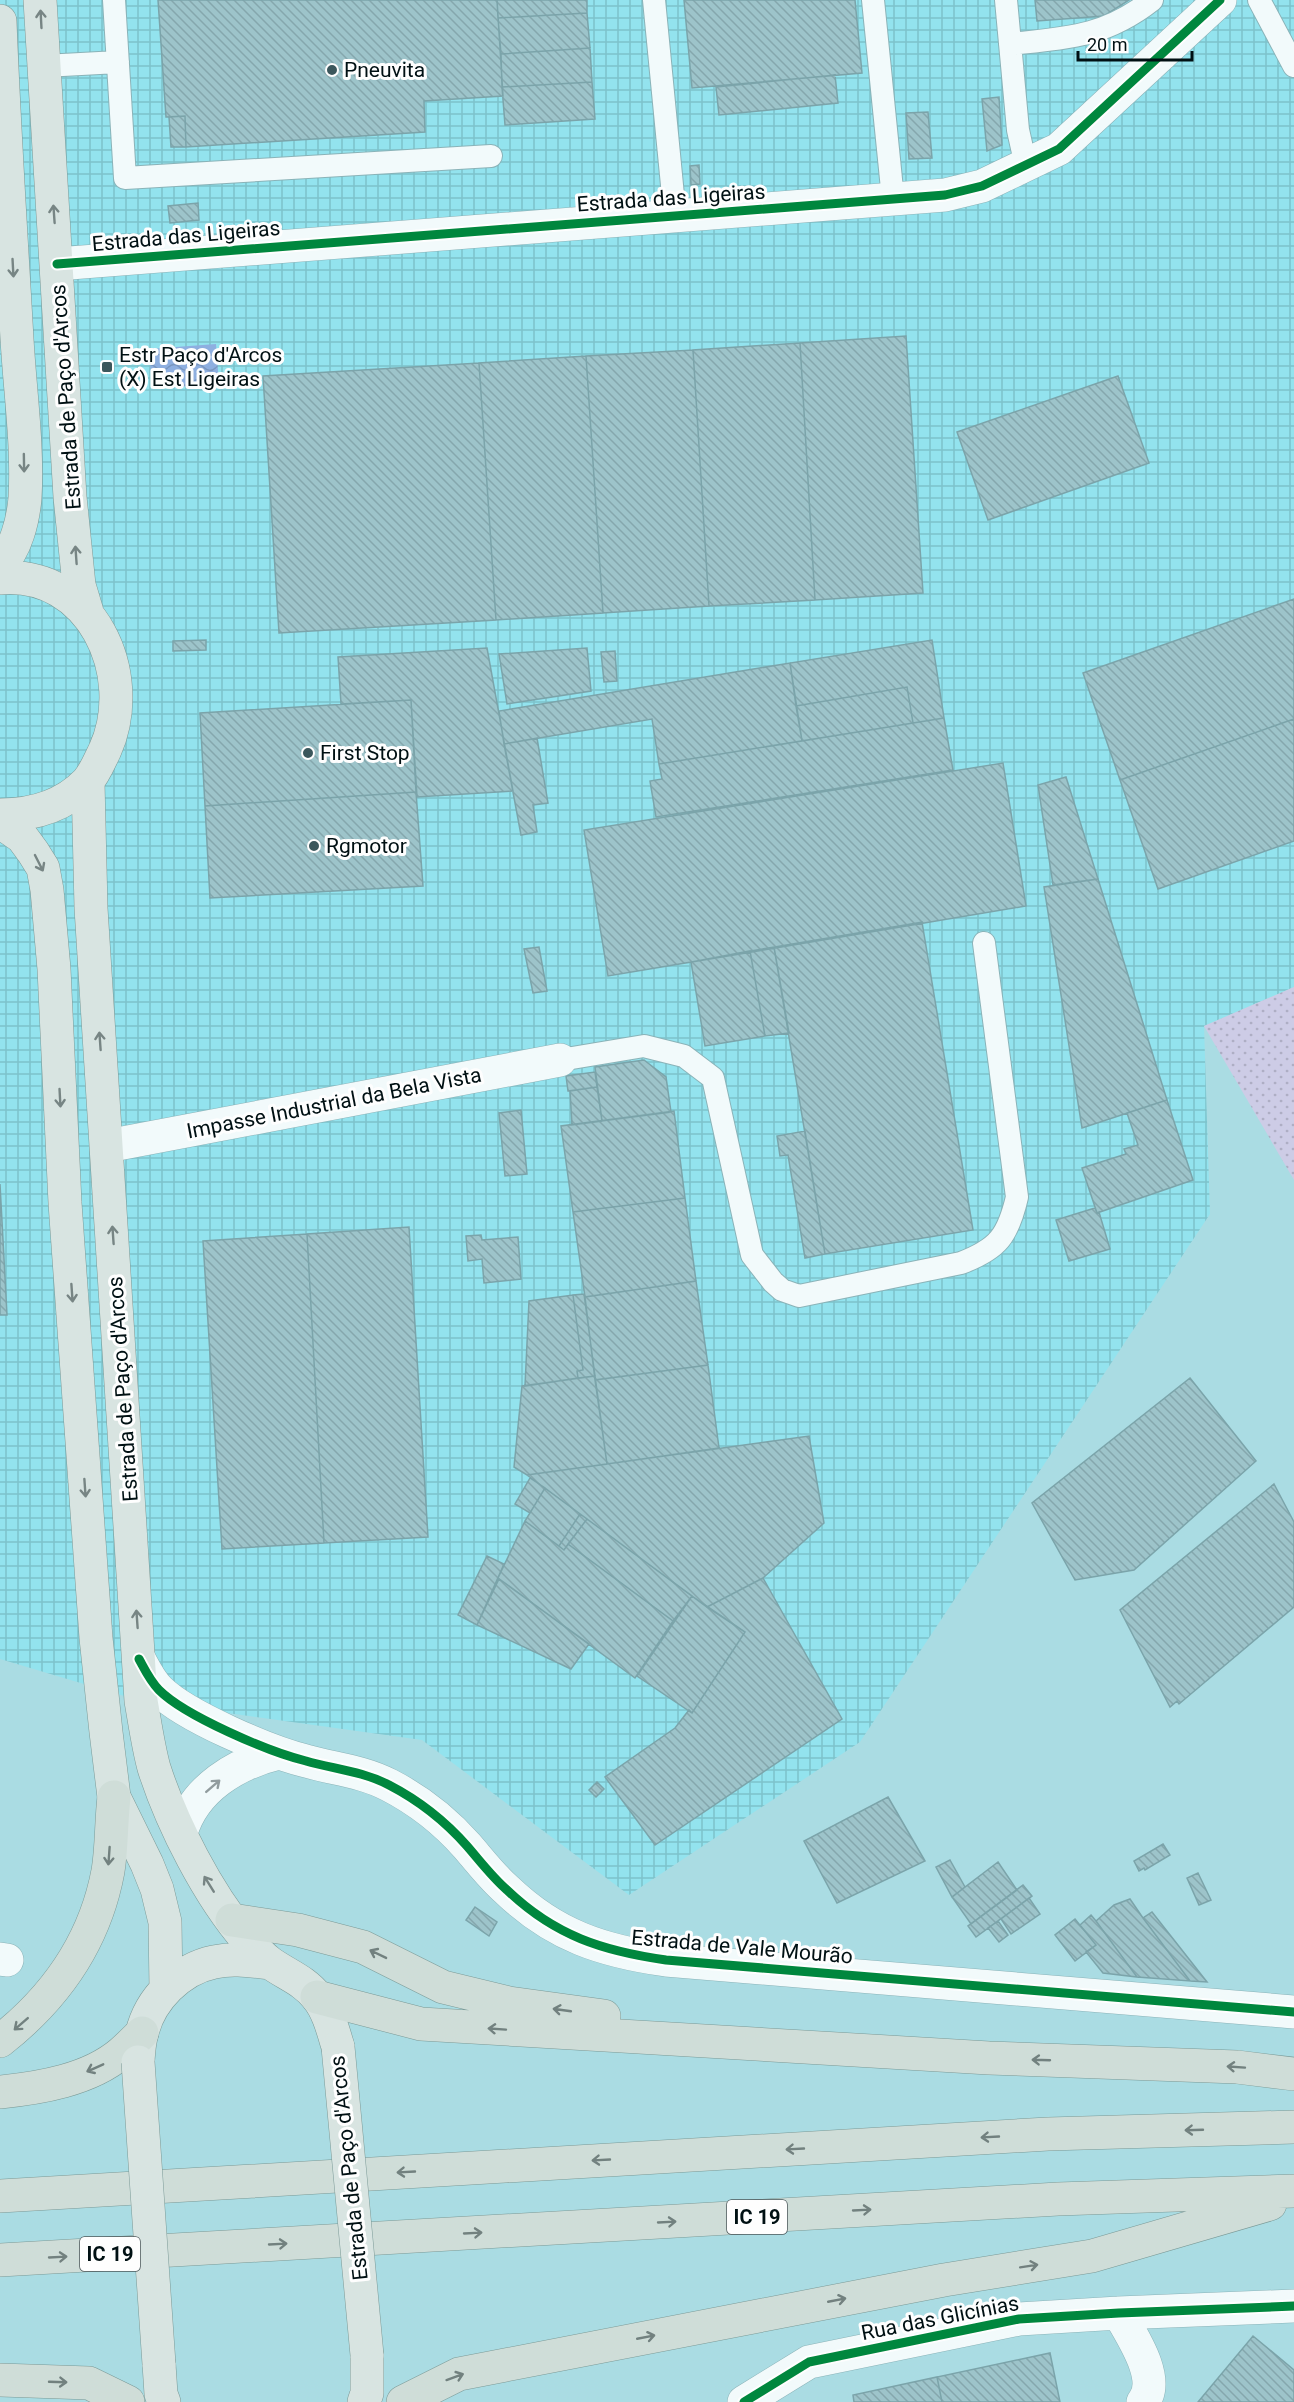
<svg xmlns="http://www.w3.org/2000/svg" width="1294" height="2402" viewBox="0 0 1294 2402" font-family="Roboto,sans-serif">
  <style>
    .industrial { fill: url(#industrial-grid) }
    .grass { fill: url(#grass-dots) }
    .water { fill: url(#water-waves) }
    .building { fill: url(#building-back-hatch); stroke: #7ba4aa; stroke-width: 1.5 }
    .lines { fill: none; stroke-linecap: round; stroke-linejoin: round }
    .service-casing { stroke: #8ab3b8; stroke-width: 24 }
    .minor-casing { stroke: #8ab3b8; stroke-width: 34 }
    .tertiary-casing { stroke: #8ab3b8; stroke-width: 34 }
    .primary-casing { stroke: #7b9a97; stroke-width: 34 }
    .trunk-casing { stroke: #7b9a97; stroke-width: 34 }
    .service { stroke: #f2fafb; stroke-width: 22 }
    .minor { stroke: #f2fafb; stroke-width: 33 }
    .tertiary { stroke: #f2fafb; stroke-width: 33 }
    .primary { stroke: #d8e4e1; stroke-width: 33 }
    .trunk { stroke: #cfddd8; stroke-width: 33 }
    .primary-bridge-casing { stroke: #7b9a97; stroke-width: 34; stroke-linecap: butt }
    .primary-bridge { stroke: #d8e4e1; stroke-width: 33 }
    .cycleway-casing { stroke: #fefefe; stroke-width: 13 }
    .cycleway { stroke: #00873e; stroke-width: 9 }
    .oneway { stroke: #778584 }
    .oneway2 { stroke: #919c9e }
    .oneway3 { stroke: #72817f }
    .poi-dot { fill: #3b575c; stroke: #fefefe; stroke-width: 2 }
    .labels { text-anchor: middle; stroke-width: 6; stroke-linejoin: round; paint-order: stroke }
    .shield { fill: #fefefe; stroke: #4c575a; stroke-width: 1.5 }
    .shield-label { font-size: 20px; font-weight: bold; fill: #001013 }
    .poi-label { font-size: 21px; fill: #001013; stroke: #fefefe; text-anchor: start }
    .street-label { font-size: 21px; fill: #001013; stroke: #fefefe }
  </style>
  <defs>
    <pattern id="industrial-grid" width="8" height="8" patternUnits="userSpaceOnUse" patternTransform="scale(1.5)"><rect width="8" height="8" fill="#93e3ee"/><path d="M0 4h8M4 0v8" fill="none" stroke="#7dc2cb"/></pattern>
    <pattern id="grass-dots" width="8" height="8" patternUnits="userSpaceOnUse" patternTransform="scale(1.5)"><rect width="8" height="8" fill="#cdcce6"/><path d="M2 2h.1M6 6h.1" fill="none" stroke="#aeaec4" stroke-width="1.8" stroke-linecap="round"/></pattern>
    <pattern id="water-waves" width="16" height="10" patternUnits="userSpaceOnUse" patternTransform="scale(1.5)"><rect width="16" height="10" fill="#8eafe0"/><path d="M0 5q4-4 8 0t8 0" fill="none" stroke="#7996bf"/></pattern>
    <pattern id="building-back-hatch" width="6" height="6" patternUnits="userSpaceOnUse" patternTransform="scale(1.5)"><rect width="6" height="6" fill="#9dc4ca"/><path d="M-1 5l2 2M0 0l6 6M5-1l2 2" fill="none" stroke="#85a7ad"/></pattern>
  </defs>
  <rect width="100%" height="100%" fill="#aadce3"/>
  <path class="industrial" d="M0 0H1294V987L1204 1026 1210 1214 860 1742 629 1895 422 1740 141 1701 0 1659Z"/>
  <path class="grass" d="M1294 987V1180L1204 1026Z"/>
  <path class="water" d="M216 344 219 384 152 389 149 349Z"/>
  <path class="building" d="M158 0H497L503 96 424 101 425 132 186 147 185 116 166 117Z
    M497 0H587V13L498 18Z
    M684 0H855L862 73 692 88Z
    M1035 0H1129L1104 16 1037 21Z
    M587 13 590 48 501 54 498 18Z
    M590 48 592 82 502 87 501 54Z
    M835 75 838 103 719 115 716 87Z
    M592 82 595 119 505 125 502 87Z
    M999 97 1002 145 987 151 982 99Z
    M928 112 932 158 909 159 906 113Z
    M185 116 186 147H171L169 117Z
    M699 165 700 184 691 185 690 166Z
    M198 203 199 220 170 223 168 206Z
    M906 336 923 593 815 600 800 343Z
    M800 343 815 600 709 606 693 350Z
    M693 350 709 606 603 613 586 356Z
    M586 356 603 613 496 620 479 363Z
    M479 363 496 620 279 633 263 376Z
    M1118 376 1149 463 988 520 957 432Z
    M1294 599V719L1120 780 1083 673Z
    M206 640V650L173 651V641Z
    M932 640 944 718 913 723 907 687 796 706 790 663Z
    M487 648 513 791 417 797 411 700 341 704 338 657Z
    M587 648 591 691 507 704 499 654Z
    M615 651 617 681 604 682 601 652Z
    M790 663 802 741 659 764 652 719 504 744 499 711Z
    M907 687 913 723 802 741 796 706Z
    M411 700 416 792 205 806 200 713Z
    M944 718 953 770 656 817 650 781 662 779 659 764Z
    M1294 719V841L1158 889 1120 780Z
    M537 738 548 803 533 805 537 832 521 835 504 744Z
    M1003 763 1026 906 608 976 584 830Z
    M1066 777 1098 879 1053 885 1038 785Z
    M416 792 423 886 210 898 205 806Z
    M1098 879 1167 1100 1082 1128 1044 887Z
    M922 922 973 1230 825 1254 774 947Z
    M539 947 547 991 533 993 524 949Z
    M774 947 789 1033 765 1036 750 951Z
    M750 951 765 1036 705 1046 691 962Z
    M644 1060 666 1077 671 1112 602 1121 595 1067Z
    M595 1072 597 1087 568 1091 566 1076Z
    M597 1087 602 1121 572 1125 570 1091Z
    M1167 1100 1193 1180 1097 1213 1082 1168 1126 1154 1124 1149 1138 1145 1127 1113Z
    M521 1110 527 1174 505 1176 499 1113Z
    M674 1111 685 1198 573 1212 561 1126Z
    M805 1131 825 1254 805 1258 788 1155 780 1156 777 1136Z
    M0 1184 7 1315H0Z
    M685 1198 696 1281 585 1297 573 1212Z
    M1095 1208 1097 1213 1099 1212 1110 1249 1069 1261 1056 1220Z
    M409 1227 428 1537 324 1543 307 1234Z
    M307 1234 324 1543 222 1549 203 1241Z
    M481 1235 482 1240 518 1237 521 1279 484 1283 482 1259 468 1261 466 1236Z
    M696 1281 708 1365 595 1380 585 1297Z
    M584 1294 595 1376 578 1378 577 1371 583 1370 573 1295Z
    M573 1295 583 1370 577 1371 578 1378 525 1386 529 1301Z
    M708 1365 719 1448 607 1464 595 1380Z
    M595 1376 607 1464 527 1475 514 1467 522 1386Z
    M1190 1378 1256 1461 1134 1570 1075 1580 1032 1503Z
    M809 1436 824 1523 763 1578 707 1607 527 1475Z
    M530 1478 545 1488 530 1513 515 1504Z
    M1274 1484 1294 1522V1607L1179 1704 1177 1701 1170 1707 1120 1610Z
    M545 1488 580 1514 559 1546 525 1521Z
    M580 1514 587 1519 564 1550 559 1546Z
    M587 1519 692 1596 673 1621 568 1544Z
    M525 1521 564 1550 568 1544 673 1621 635 1678 498 1578Z
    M487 1556 504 1564 477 1625 458 1615Z
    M763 1578 842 1719 655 1845 605 1777 675 1728 689 1710 692 1713 745 1632 707 1607Z
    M499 1579 589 1644 571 1669 477 1625Z
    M692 1596 745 1632 692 1713 637 1676Z
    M597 1782 604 1789 596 1797 589 1790Z
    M888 1797 925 1861 837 1903 804 1841Z
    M1163 1844 1170 1855 1145 1870 1144 1868 1139 1871 1134 1861Z
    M950 1860 965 1887 952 1897 936 1867Z
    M998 1862 1017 1890 971 1924 952 1897Z
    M1198 1873 1211 1900 1199 1905 1187 1878Z
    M1023 1885 1032 1896 976 1937 968 1926Z
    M1029 1898 1040 1914 1011 1934 1001 1919Z
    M1130 1899 1143 1918 1190 1981 1137 1977 1096 1921 1114 1905Z
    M475 1907 497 1922 489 1936 466 1920Z
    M1152 1912 1207 1982 1190 1981 1143 1918Z
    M1091 1915 1096 1921 1137 1977 1103 1973 1086 1952 1096 1945 1080 1925Z
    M1075 1919 1096 1945 1075 1961 1055 1935Z
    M998 1921 1008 1935 999 1942 988 1928Z
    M1253 2336 1294 2370V2402H1198Z
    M1050 2353 1060 2402H942L937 2377Z
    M937 2377 942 2402H854L853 2395Z"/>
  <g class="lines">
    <g class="service-casing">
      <path id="service" d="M114 0 125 178 491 156
        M654 0 675 216
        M873 0 893 199
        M1006 0 1018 130 1026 166
        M1259 0 1294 66
        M1010 44C1067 38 1105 37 1152 0
        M44 66 118 62
        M560 1060 644 1046 684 1056 713 1078 752 1255 773 1282 782 1290 799 1296 961 1263C998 1249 1008 1236 1017 1197L984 943"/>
    </g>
    <g class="minor-casing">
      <path id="minor" d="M57 264 945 195 982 186 1059 149 1220 0
        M107 1146 560 1060
        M0 1959 7 1960
        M1119 2313C1131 2335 1162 2379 1143 2402
        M744 2402 809 2362 1019 2319 1119 2313 1294 2306"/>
    </g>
    <g class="tertiary-casing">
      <path id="tertiary" d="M139 1659C145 1670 150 1681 159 1690 185 1716 269 1752 306 1761 334 1769 362 1771 389 1785 418 1800 445 1821 467 1846 480 1861 492 1877 507 1890 555 1936 603 1951 666 1960L1294 2012
        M181 1833C194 1788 237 1763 279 1753"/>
    </g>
    <g class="primary-casing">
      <path id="primary" d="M40 0 70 497 79 585 87 612
        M0 21C4 127 11 233 17 339 20 392 28 445 25 498 23 521 16 549 0 565
        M0 578C91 570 139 674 105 750 100 760 95 773 87 782 64 806 32 815 0 815
        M88 782 91 908 141 1701C145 1723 148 1746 154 1768 172 1824 208 1895 247 1940 253 1947 261 1956 269 1962 285 1974 304 1980 317 1997 328 2010 333 2030 338 2047
        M0 822 22 837 33 852 43 868 47 890 54 969 65 1203 96 1638 106 1732 114 1797 147 1864 157 1889 165 1922 166 1989
        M138 2060C139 2051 139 2042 142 2033 150 1999 180 1969 214 1962 233 1958 251 1961 270 1963
        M159 2364 161 2394 164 2402
        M364 2402 367 2393V2355"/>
    </g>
    <g class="trunk-casing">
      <path id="trunk" d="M232 1920 298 1930 363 1947 443 1987 509 2003 604 2016
        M317 1997 421 2024 989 2058 1237 2067 1294 2074
        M0 2041C56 1997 95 1941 108 1871 112 1847 111 1822 114 1797
        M0 2092C40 2088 89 2080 121 2053 128 2047 135 2040 142 2033
        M0 2196 1048 2134 1294 2127
        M0 2260 1058 2199 1294 2191
        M0 2380 89 2383 128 2402
        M403 2402 459 2374 944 2280 1092 2256 1270 2204"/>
    </g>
    <use href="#service" class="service"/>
    <use href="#minor" class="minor"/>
    <use href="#tertiary" class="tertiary"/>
    <use href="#primary" class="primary"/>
    <use href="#trunk" class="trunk"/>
    <g class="primary-bridge-casing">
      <path id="primary-bridge" d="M338 2047 367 2355
        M138 2062 159 2364"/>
    </g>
    <use href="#primary-bridge" class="primary-bridge"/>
    <g class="cycleway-casing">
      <path id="cycleway" d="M57 264 945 195 982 186 1059 149 1220 0
        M139 1659C145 1670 150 1681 159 1690 185 1716 269 1752 306 1761 334 1769 362 1771 389 1785 418 1800 445 1821 467 1846 480 1861 492 1877 507 1890 555 1936 603 1951 666 1960L1294 2012
        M744 2402 809 2362 1019 2319 1119 2313 1294 2306"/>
    </g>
    <use href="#cycleway" class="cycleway"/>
  </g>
  <defs><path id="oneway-shaft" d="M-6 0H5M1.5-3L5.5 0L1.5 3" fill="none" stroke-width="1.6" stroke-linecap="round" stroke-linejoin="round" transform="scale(1.5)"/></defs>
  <g class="oneway">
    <use href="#oneway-shaft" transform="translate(41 19) rotate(-93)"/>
    <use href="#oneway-shaft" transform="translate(54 214) rotate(-94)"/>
    <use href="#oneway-shaft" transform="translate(13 268) rotate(87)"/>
    <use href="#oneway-shaft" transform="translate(24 463) rotate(89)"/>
    <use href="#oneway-shaft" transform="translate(76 555) rotate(-94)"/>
    <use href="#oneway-shaft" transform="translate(39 863) rotate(63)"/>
    <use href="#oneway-shaft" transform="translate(100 1041) rotate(-94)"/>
    <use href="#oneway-shaft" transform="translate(60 1098) rotate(87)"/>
    <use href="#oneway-shaft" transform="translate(113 1235) rotate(-94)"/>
    <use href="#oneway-shaft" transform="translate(72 1293) rotate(86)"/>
    <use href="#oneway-shaft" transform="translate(85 1488) rotate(86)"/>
    <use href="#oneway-shaft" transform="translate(137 1619) rotate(-94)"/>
    <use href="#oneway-shaft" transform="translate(209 1884) rotate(-122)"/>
  </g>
  <use class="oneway2" href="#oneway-shaft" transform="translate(213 1786) rotate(-41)"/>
  <g class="oneway3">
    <use href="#oneway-shaft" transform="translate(109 1856) rotate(94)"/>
    <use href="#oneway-shaft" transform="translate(378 1954) rotate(-154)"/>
    <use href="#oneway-shaft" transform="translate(562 2010) rotate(-172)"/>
    <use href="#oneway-shaft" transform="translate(21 2024) rotate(139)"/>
    <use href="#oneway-shaft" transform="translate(497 2029) rotate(-176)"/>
    <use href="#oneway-shaft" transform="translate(1041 2060) rotate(-178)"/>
    <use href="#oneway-shaft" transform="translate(1236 2067) rotate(-176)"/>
    <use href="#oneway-shaft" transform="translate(95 2068) rotate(156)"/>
    <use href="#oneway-shaft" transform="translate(1194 2130) rotate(178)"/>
    <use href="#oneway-shaft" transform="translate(990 2137) rotate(177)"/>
    <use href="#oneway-shaft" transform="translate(795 2149) rotate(177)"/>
    <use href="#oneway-shaft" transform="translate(601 2160) rotate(177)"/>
    <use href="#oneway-shaft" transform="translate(406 2172) rotate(177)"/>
    <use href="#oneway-shaft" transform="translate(862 2210) rotate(-3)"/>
    <use href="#oneway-shaft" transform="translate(667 2222) rotate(-3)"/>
    <use href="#oneway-shaft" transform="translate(473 2233) rotate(-3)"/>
    <use href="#oneway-shaft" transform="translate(278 2244) rotate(-3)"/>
    <use href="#oneway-shaft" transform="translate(58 2257) rotate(-3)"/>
    <use href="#oneway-shaft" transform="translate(1029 2266) rotate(-9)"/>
    <use href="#oneway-shaft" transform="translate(837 2300) rotate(-11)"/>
    <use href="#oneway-shaft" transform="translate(646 2337) rotate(-11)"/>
    <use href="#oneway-shaft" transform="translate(455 2377) rotate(-20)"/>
    <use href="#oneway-shaft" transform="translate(58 2382) rotate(2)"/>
  </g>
  <g class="poi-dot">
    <circle cx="332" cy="70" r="6"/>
    <rect x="101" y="361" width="12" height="12" rx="3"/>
    <circle cx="308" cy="753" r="6"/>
    <circle cx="314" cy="846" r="6"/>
  </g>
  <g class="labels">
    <g class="shield">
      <rect x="727" y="2200" width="60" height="34" rx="4.5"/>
      <rect x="80" y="2237" width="60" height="34" rx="4.5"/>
    </g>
    <g class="shield-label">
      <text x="757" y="2224">IC 19</text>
      <text x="110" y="2261">IC 19</text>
    </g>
    <g class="poi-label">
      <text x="344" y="77">Pneuvita</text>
      <text x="119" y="362">Estr Paço d'Arcos<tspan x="119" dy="24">(X) Est Ligeiras</tspan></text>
      <text x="320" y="760">First Stop</text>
      <text x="326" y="853">Rgmotor</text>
    </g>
    <g class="street-label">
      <text transform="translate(671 198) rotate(-4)" y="7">Estrada das Ligeiras</text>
      <text transform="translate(186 236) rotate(-5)" y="7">Estrada das Ligeiras</text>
      <text transform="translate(66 397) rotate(-94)" y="7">Estrada de Paço d'Arcos</text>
      <text transform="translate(334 1103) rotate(-11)" y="7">Impasse Industrial da Bela Vista</text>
      <text transform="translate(123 1389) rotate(-94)" y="7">Estrada de Paço d'Arcos</text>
      <text transform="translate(742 1947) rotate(5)" y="7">Estrada de Vale Mourão</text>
      <text transform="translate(349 2168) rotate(-96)" y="7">Estrada de Paço d'Arcos</text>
      <text transform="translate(940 2318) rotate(-11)" y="7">Rua das Glicínias</text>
    </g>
  </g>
  <path d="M1078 51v9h114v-9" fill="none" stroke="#001013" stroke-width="3"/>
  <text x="1087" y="51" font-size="18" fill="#001013" stroke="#fefefe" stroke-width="4.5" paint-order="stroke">20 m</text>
</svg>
